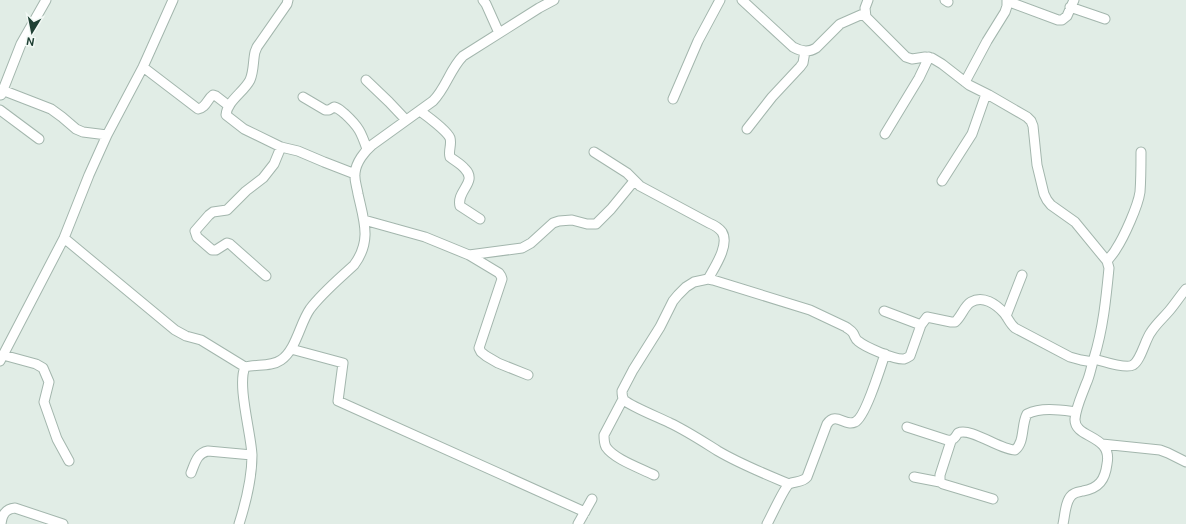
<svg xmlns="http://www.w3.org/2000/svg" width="1186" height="524" viewBox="0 0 1186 524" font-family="'DM Sans',sans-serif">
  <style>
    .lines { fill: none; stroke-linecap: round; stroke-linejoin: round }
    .minor-casing { stroke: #a3b6ad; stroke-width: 11 }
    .minor { stroke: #fff; stroke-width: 9 }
  </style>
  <rect width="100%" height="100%" fill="#e1ede6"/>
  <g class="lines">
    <g class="minor-casing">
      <path id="minor" d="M288 0 287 4 257 47 255 52C253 60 254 71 250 80 244 92 227 101 226 115L244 129 281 147 298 151 324 162 355 174
        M483 0 486 4 499 33
        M742 0 793 47C800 51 808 53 816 48L840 24 865 13
        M868 0 865 8 866 17 906 57 912 59 925 57 932 58 942 64 969 85 989 95 1027 117 1031 121 1033 126 1037 165 1044 194 1047 200 1051 205 1075 222 1107 261 1109 268C1106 299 1103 329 1094 358 1091 367 1090 376 1086 384 1082 395 1076 407 1075 419 1074 439 1113 434 1107 464 1105 480 1099 488 1083 491 1079 492 1075 492 1072 495 1065 501 1065 516 1063 524
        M945 0 948 2
        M1007 1 1058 20H1062L1067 16 1074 0
        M1070 7 1105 19
        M143 67 198 109C206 108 207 99 213 95L216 96 229 106
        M366 80 389 102 406 120
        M965 82 987 41 1005 12 1007 6V0
        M2 90 51 109 62 117 76 129 83 132 107 135
        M1 95 21 44 46 0
        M303 97 325 110H329L334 107C339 108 341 111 345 114 359 127 361 132 367 149
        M673 99 698 41 720 0
        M0 110 39 139
        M420 111C427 116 447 131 450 138 452 145 448 151 450 157 455 161 461 164 465 169 478 182 456 191 460 206L480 219
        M747 129 772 97 800 67 803 63 805 51
        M885 134 919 78 929 57
        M594 152 627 173 640 186 709 223C714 225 719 228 722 232 730 245 714 268 708 279
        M942 181 972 134 986 94
        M364 220 425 237 469 255 522 248 531 243 553 223 559 221 572 220 587 224H596L611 209 634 181
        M64 238 175 330 186 336 201 340 245 367
        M469 255 499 273 501 276 502 279 479 348 481 352 486 356 498 363 528 375
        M1107 261C1110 257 1114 253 1116 249 1124 237 1138 206 1140 192 1141 179 1141 165 1141 152
        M266 276 230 244 227 243 216 250H212L197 237 195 231 209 215 213 212 227 210 246 191 263 178 274 164 281 147
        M884 311 921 325
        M1006 316 1022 275
        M291 349 343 363 338 401 585 512
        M3 355 36 364 43 368 49 382 44 402 57 439 69 461
        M1094 359C1102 361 1126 369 1133 365 1141 360 1145 340 1151 332 1156 324 1163 318 1169 311 1175 304 1180 296 1186 289
        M0 361 64 238 89 175 107 135 143 67 173 0
        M623 399 604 435C604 439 604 443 606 447 614 459 640 468 654 475
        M907 427 947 440C953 441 955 438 958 433 971 427 1000 450 1015 450 1025 442 1021 425 1027 414 1042 407 1060 410 1076 412
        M951 441 940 475V482L943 484 993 499
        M1102 444 1160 450 1168 453 1186 462
        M191 473C195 463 197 453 208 451L252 455
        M914 477 940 482
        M789 484C765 474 740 464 718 451 702 441 687 431 670 423 660 418 630 406 624 400 622 397 622 395 622 391L633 370 660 327 673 301 678 295 686 287 694 282 708 279 713 280 810 310 846 327C848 329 851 330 853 333 855 336 855 339 858 341 865 347 895 360 904 359 907 358 907 358 910 356L921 325 927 317 951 322H955C962 316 964 306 971 302 983 295 996 304 1004 313 1008 318 1010 324 1015 328L1070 357 1081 360 1093 362
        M1 524C2 515 5 509 15 508L63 524
        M239 524C246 502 252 478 252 455 251 433 237 385 245 367 257 364 271 367 281 360 296 350 300 323 310 309 322 293 339 279 354 265 372 241 364 221 358 194 357 187 354 180 355 173 356 162 365 151 372 145L433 101C446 88 450 69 463 56L539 8 554 0
        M578 524 592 499
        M767 524C771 517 784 488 789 484 795 481 802 483 807 477L827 424C836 411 845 427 855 422 865 418 881 366 885 354"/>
    </g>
    <use href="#minor" class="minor"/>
  </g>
  <g transform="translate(32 32) rotate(190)" stroke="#f2f9f5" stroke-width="3" paint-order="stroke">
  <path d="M0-3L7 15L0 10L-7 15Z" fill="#1f4034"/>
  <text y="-6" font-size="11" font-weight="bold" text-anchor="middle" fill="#1f4034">N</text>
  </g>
</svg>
